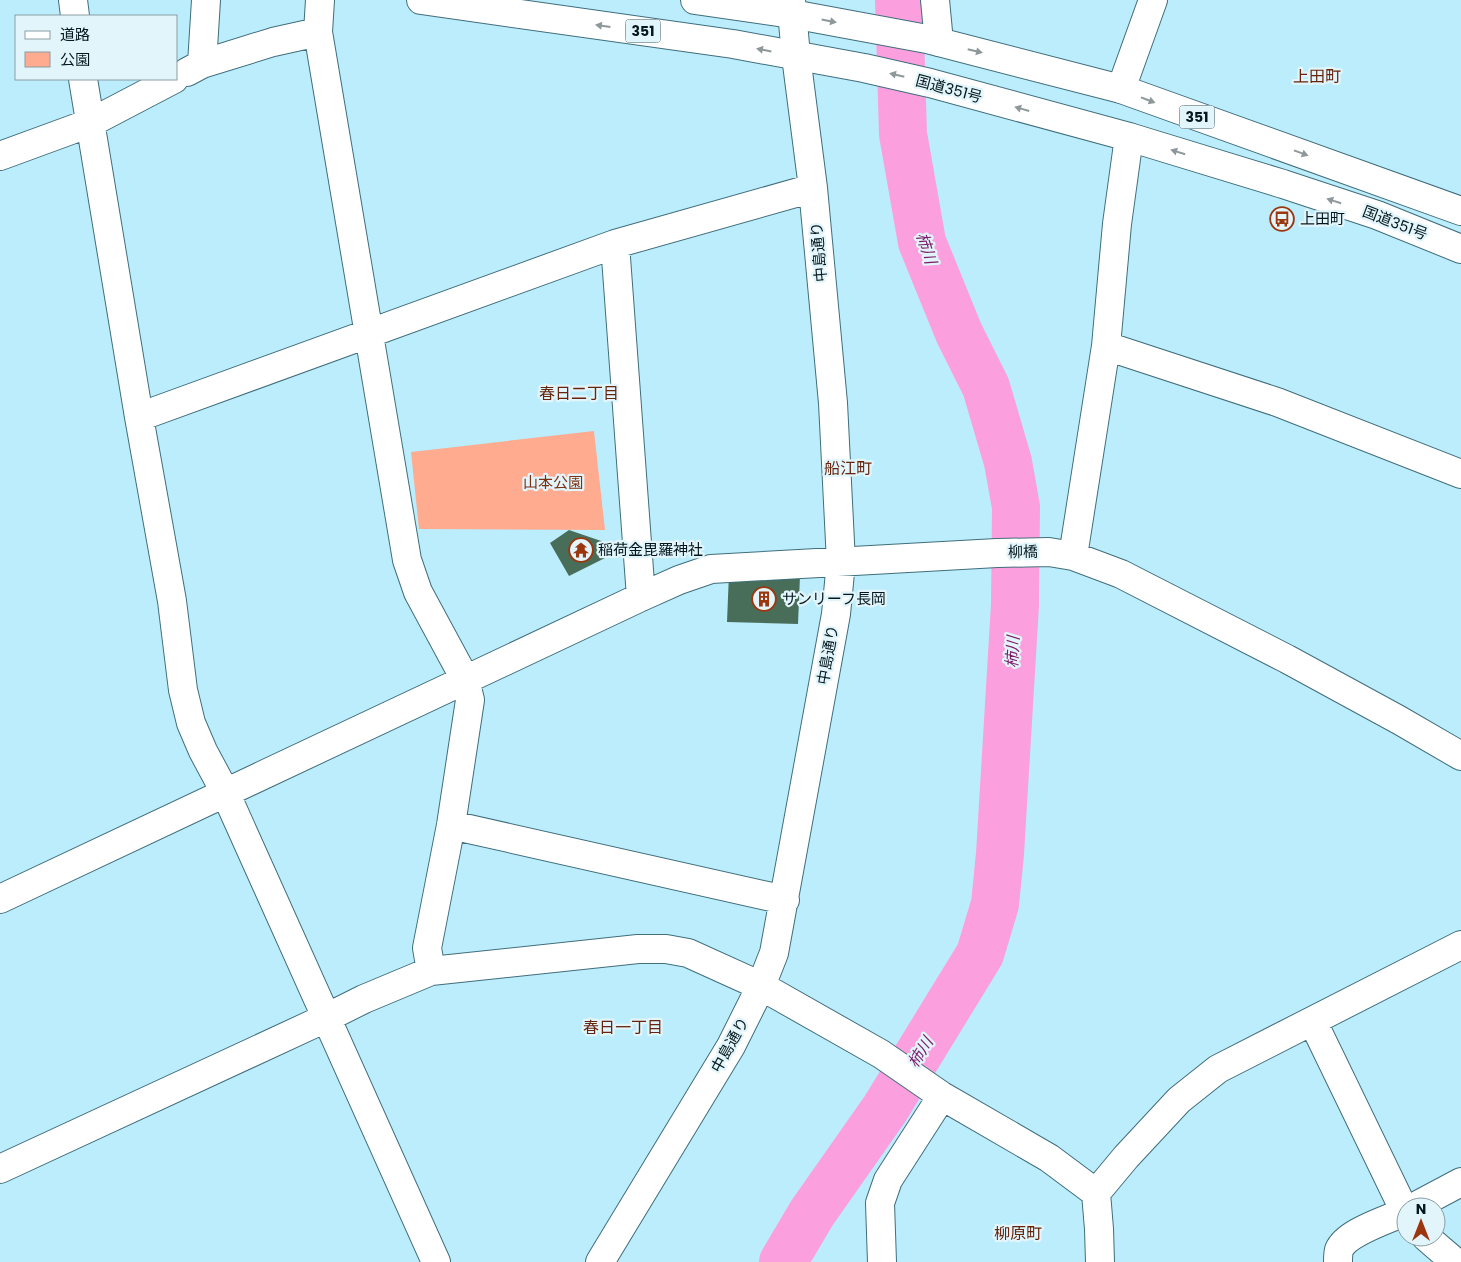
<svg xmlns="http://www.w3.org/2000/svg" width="1461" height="1262" viewBox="0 0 1461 1262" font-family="Poppins,'Noto Sans JP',sans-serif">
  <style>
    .green { fill: #feab90 }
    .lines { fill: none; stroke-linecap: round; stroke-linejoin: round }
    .river { stroke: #fb9fdf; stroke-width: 48 }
    .building { fill: #486e59 }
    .minor-casing { stroke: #406e7b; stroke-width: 30 }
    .highway-casing { stroke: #406e7b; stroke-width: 30 }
    .minor { stroke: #fff; stroke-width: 28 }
    .highway { stroke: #fff; stroke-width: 28 }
    .oneway { fill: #8e9799 }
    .labels { text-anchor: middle; stroke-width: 4.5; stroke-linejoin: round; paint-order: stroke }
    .shield { fill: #e2f5fb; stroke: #475a60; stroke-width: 1 }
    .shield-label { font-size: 14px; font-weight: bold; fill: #05181d }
    .street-label { font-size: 15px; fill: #05181d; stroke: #e2f5fb }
    .poi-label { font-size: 15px; fill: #05181d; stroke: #e2f5fb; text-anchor: start }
    .park-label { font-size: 15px; fill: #7e2e11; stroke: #e2f5fb }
    .neighbourhood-label { font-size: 16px; fill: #66250d; stroke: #e2f5fb }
    .water-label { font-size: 16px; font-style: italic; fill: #7d1867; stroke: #e2f5fb }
  </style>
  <rect width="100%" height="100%" fill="#bcedfd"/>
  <path class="green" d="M594 431 605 530 419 529 411 452Z"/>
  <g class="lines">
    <path class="river" d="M783 1262 812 1213 885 1109 980 954 995 904 1000 854 1015 605 1016 507 1008 462 986 387 959 333 922 242 903 134 899 0"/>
  </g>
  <path class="building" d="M569 530 607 543 609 556 569 576 550 543Z
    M729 573 800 576 798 624 727 622Z"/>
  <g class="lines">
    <g class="minor-casing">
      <path id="minor" d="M73 0 75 16
        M320 0 318 32 407 560 418 592 465 679 470 700 451 825 427 948 431 971
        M935 0 939 42
        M202 64 273 42 318 32
        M187 72 202 64 206 0
        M83 79 139 417 172 601 183 690 191 723 203 751 225 792 436 1262
        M1121 89 1153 0
        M0 156 90 123 174 79
        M615 244 641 597
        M1106 346 1277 402 1461 474
        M139 417 615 244 813 188
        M1073 556 1106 346 1117 224 1129 137
        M451 825 785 900
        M0 899 641 597 679 580 711 569 997 553 1049 552 1073 556 1121 574 1287 659 1399 720 1461 756
        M1313 1022 1406 1214
        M0 1169 326 1018 364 999 431 971 638 949H666L688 953 761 986 881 1054 942 1096 1049 1158 1096 1193
        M1414 1207 1461 1182
        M1426 1237 1455 1262
        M600 1262 731 1046 761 986 774 953 836 614 841 562 833 403 813 188 796 56 791 0
        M882 1262 880 1203 888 1180 942 1096
        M1100 1262 1099 1229 1096 1193 1126 1157 1179 1100 1218 1069 1461 945
        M1338 1262C1338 1258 1338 1254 1339 1250 1346 1232 1388 1220 1406 1211"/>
    </g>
    <g class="highway-casing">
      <path id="highway" d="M421 0 733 44 864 68 930 83 1129 137 1283 184 1377 215 1461 249
        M695 0 792 14 927 39 1121 89 1461 211"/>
    </g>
    <use href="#minor" class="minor"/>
    <use href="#highway" class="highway"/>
  </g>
  <defs><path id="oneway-solid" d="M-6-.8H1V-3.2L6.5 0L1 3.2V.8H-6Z" transform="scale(1.25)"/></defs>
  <g class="oneway">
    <use href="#oneway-solid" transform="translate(829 21) rotate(11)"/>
    <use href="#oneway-solid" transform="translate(603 26) rotate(-172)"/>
    <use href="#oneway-solid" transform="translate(764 50) rotate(-169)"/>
    <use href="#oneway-solid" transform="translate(975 51) rotate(13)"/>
    <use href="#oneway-solid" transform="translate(897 75) rotate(-167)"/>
    <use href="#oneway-solid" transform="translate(1148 100) rotate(21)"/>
    <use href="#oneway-solid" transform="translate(1022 109) rotate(-164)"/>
    <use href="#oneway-solid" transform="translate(1178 152) rotate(-163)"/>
    <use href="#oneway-solid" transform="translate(1301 153) rotate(20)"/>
    <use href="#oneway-solid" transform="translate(1334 201) rotate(-162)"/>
  </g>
  <defs>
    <g id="bus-ring" transform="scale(1.25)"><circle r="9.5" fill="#e2f5fb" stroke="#9c360e" stroke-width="1.5"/><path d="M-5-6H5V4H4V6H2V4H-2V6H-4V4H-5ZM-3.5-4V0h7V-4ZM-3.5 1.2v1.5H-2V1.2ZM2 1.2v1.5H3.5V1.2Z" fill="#9c360e"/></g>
    <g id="temple-ring" transform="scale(1.25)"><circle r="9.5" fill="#e2f5fb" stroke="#9c360e" stroke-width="1.5"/><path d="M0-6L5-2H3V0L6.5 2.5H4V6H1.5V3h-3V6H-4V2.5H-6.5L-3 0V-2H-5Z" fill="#9c360e"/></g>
    <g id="building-ring" transform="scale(1.25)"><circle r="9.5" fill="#e2f5fb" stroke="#9c360e" stroke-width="1.5"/><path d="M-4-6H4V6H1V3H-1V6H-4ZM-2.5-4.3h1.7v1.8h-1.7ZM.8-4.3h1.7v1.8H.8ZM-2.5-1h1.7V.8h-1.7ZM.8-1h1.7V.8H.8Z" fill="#9c360e"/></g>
  </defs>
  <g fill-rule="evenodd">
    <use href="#bus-ring" x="1282" y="219"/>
    <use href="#temple-ring" x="581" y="550"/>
    <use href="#building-ring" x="764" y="599"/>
  </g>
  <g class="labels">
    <g class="shield">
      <rect x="625.5" y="19.5" width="35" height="23" rx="4"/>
      <rect x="1179.5" y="105.5" width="35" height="23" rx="4"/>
    </g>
    <g class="shield-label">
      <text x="643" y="36">351</text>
      <text x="1197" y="122">351</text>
    </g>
    <g class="street-label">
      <text transform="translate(949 89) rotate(15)" y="5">国道351号</text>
      <text transform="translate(1395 223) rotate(21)" y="5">国道351号</text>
      <text transform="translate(819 252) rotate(-95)" y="5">中島通り</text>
      <text transform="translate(1023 552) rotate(-1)" y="5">柳橋</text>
      <text transform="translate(828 655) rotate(-80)" y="5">中島通り</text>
      <text transform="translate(730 1045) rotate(-61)" y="5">中島通り</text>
    </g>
    <g class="poi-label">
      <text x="1300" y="224">上田町</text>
      <text x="598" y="555">稲荷金毘羅神社</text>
      <text x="782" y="604">サンリーフ長岡</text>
    </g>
    <g class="park-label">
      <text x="553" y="488">山本公園</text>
    </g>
    <g class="neighbourhood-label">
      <text x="1317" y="82">上田町</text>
      <text x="579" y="399">春日二丁目</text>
      <text x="848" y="474">船江町</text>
      <text x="623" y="1033">春日一丁目</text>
      <text x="1018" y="1239">柳原町</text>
    </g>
    <g class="water-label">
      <text transform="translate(927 248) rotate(72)" y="6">柿川</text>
      <text transform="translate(1012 652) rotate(-87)" y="6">柿川</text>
      <text transform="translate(920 1052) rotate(-58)" y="6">柿川</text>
    </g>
  </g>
  <rect x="15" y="15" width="162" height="65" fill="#e2f5fb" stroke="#8a9da2"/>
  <rect x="25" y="31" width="25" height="8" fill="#ffffff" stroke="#8a9da2"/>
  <text x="60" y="40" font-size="15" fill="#05181d">道路</text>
  <rect x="25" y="52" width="25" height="15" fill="#feab90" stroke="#8a9da2"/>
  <text x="60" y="65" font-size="15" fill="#05181d">公園</text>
  <g transform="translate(1421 1222)"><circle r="24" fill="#e2f5fb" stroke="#8a9da2"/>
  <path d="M0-4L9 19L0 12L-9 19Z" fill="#9c360e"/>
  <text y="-8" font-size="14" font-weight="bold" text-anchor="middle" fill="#05181d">N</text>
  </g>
</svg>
